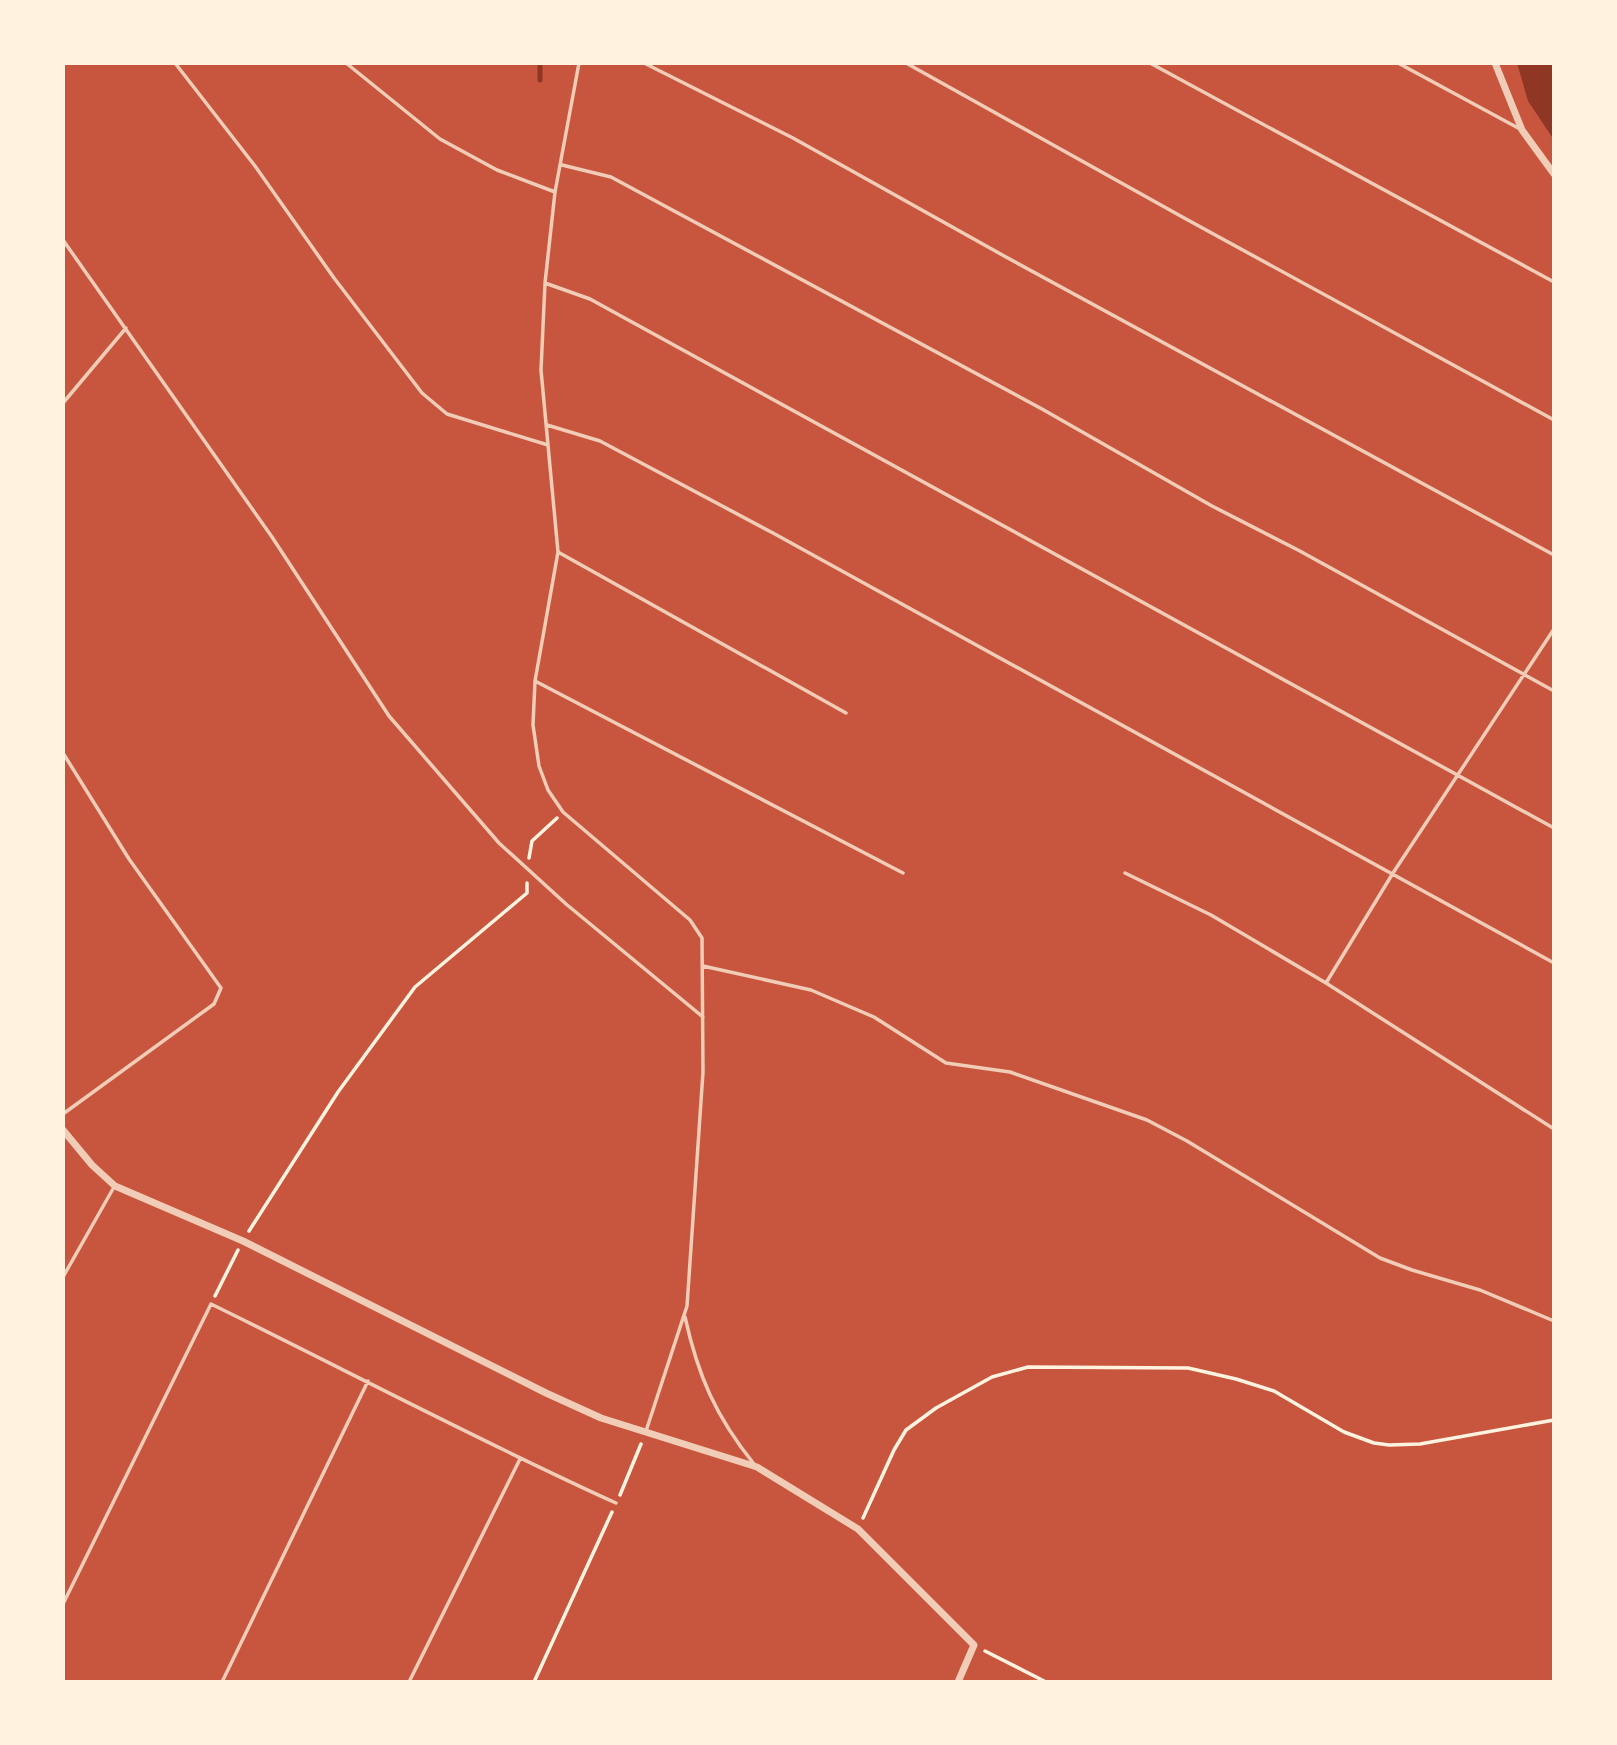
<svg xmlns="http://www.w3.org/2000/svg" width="1617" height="1745" viewBox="0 0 1617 1745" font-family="Lato,sans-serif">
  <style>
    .water { fill: #8f3625 }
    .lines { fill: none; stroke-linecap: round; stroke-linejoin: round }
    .stream { stroke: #8f3625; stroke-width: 5 }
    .path { stroke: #fff3e0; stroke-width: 3.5 }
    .service { stroke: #f1ccb7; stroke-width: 3.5 }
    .minor { stroke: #f1ccb7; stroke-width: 7 }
  </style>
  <rect width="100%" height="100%" fill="#c8553d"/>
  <path class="water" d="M1517 63H1554V140L1528 101Z"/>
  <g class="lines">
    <path class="stream" d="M540 80V63"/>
    <path class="path" d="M529 858 532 841 557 818
      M249 1231 338 1092 415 987 527 893V883
      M215 1296 238 1250
      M620 1495 641 1444
      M863 1518 894 1450 906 1430 936 1408 992 1377 1028 1367 1188 1368 1236 1379 1274 1391 1344 1432 1374 1443 1389 1445 1420 1444 1554 1420
      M985 1651 1046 1682
      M534 1682 612 1512"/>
    <path class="service" d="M175 63 255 166 334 278 422 393 447 414 548 445
      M346 63 440 139 497 170 555 192
      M579 63 555 192 545 283 541 370 558 552 535 681 533 725 539 766 548 790 563 812 690 920 702 938 703 1072 687 1306 646 1431
      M644 63 793 138 1006 257 1554 555
      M906 63 1186 219 1554 420
      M1150 63 1554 282
      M1398 63 1520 129
      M562 165 611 177 1042 409 1212 506 1298 550 1554 691
      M63 240 272 537 389 716 499 843 566 904 703 1017
      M545 283 590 299 1554 828
      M63 403 126 328
      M547 425 600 441 773 533 1554 963
      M558 552 846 713
      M535 681 903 873
      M63 753 129 859 221 988 214 1004 63 1114
      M1125 873 1211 915 1326 983 1554 1129
      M703 966 811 990 874 1017 946 1063 1010 1072 1147 1120 1187 1141 1380 1258 1412 1270 1480 1290 1554 1321
      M1326 983 1393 873 1554 629
      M63 1277 114 1187
      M685 1317C698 1376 716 1417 754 1464
      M63 1604 211 1304C346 1370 479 1441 616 1503
      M222 1682 368 1381
      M409 1682 520 1459"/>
    <path class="minor" d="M1495 63 1522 130 1554 174
      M63 1130 92 1165 115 1186 243 1241 546 1393 601 1418 757 1467 858 1529 974 1645 958 1682"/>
  </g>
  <rect width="1617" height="1745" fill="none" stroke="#fff3e0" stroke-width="130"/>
</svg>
